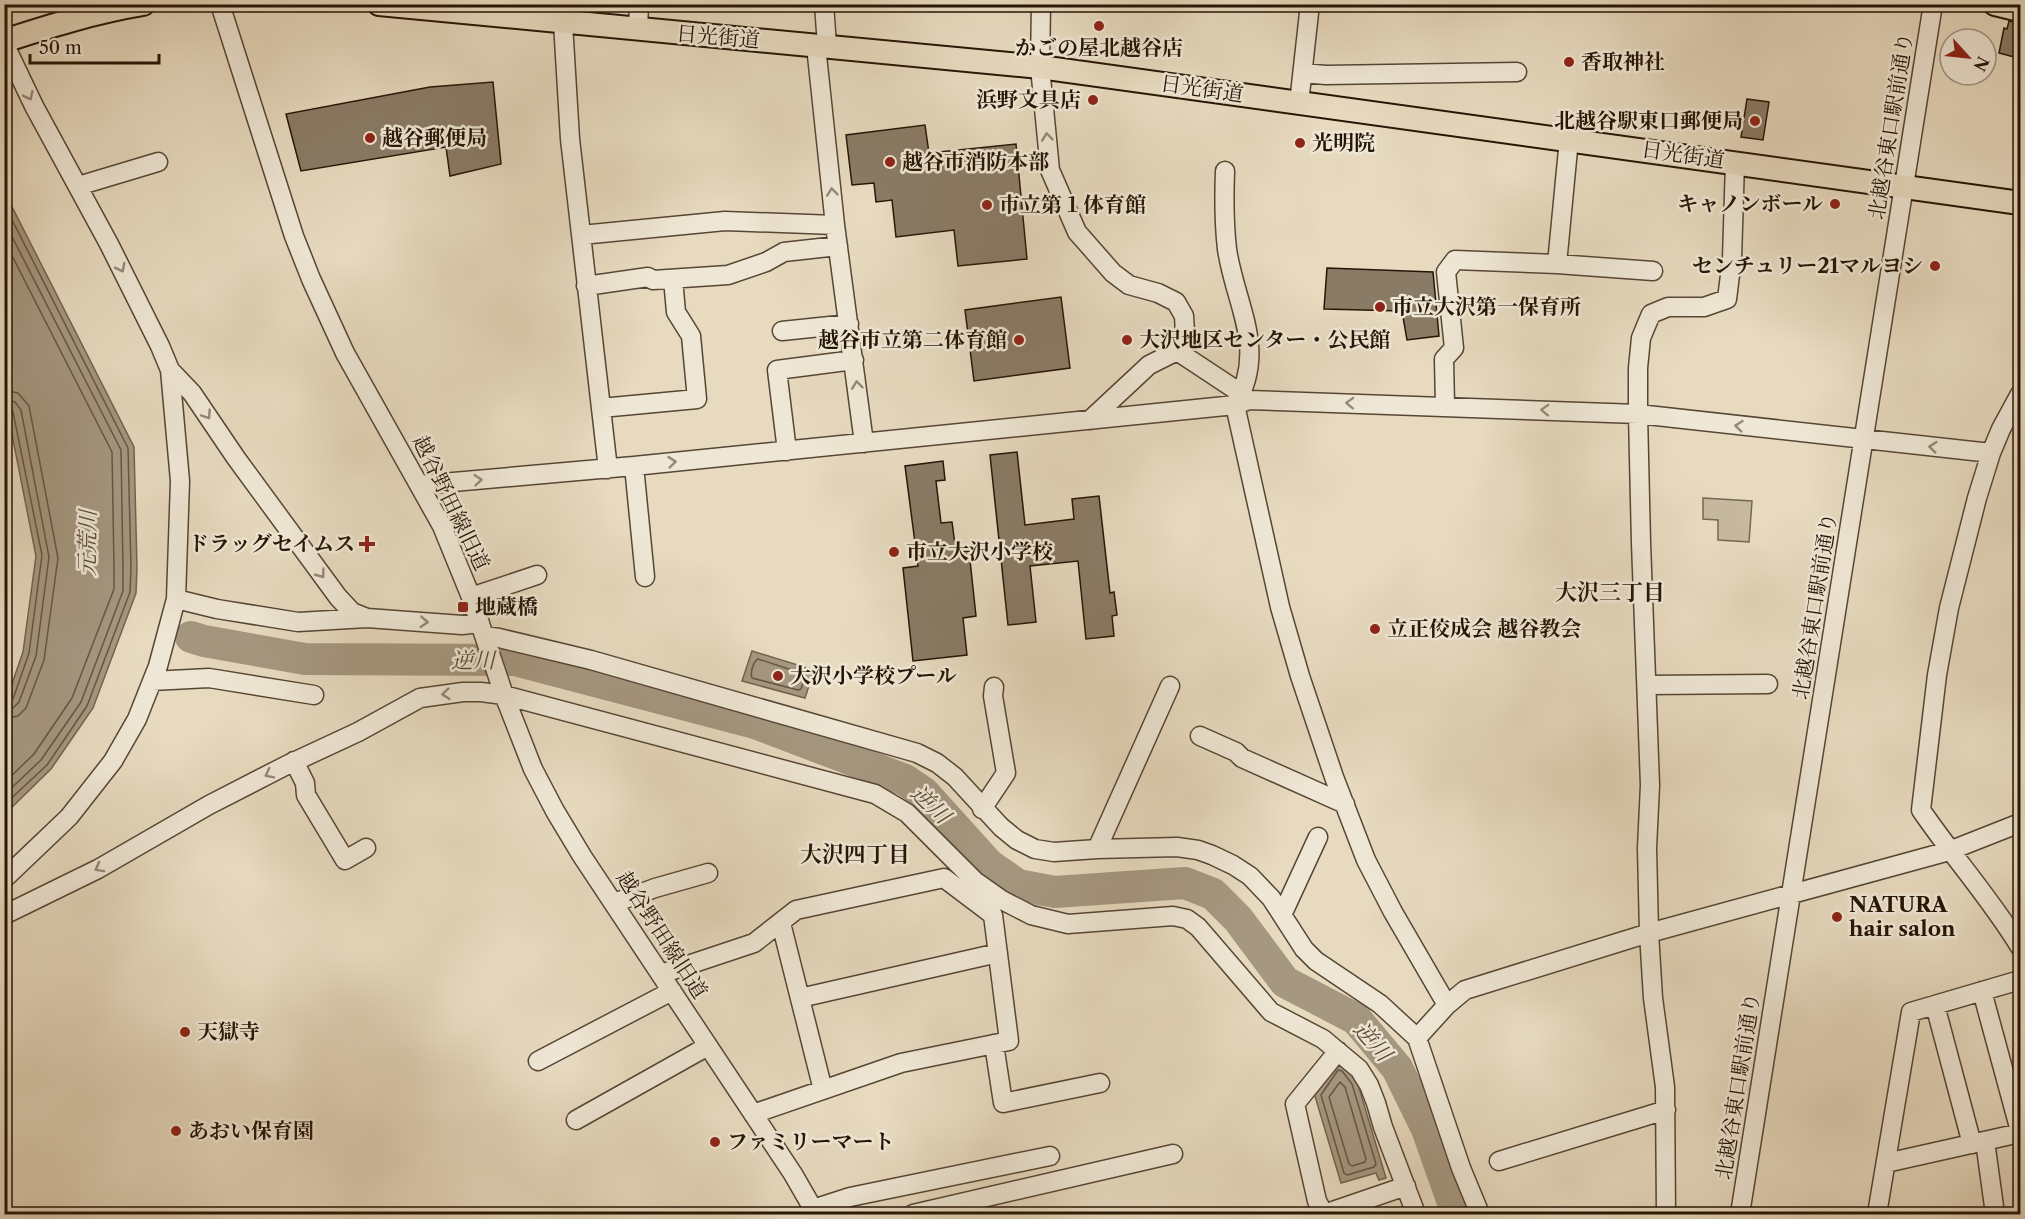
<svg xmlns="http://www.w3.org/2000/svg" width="2025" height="1219" viewBox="0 0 2025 1219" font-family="'Libre Caslon Text','Noto Serif JP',serif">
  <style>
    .green { fill: #c6b99f; stroke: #766752; stroke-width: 1.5 }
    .water { fill: #a59780; stroke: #72634f; stroke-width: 1.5 }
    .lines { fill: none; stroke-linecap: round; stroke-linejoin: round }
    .shore { stroke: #665642; stroke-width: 1.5 }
    .river { stroke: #a59780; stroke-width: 32 }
    .building { fill: #8a7b66; stroke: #261505; stroke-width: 1.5 }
    .minor-casing { stroke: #564634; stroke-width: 21 }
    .major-casing { stroke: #261505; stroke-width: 26 }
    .minor { stroke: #efe7d5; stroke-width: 18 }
    .major { stroke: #e7dabf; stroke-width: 22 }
    .oneway { stroke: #958877 }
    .poi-dot { fill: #8f2418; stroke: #efe7d5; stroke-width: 2 }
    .labels { text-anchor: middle; stroke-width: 5; stroke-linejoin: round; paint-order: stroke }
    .street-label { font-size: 21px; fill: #261505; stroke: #efe7d5 }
    .poi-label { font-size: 21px; font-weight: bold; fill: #261505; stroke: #efe7d5; text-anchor: start }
    .water-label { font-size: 22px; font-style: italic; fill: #594936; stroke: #efe7d5 }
    .neighbourhood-label { font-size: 22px; font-weight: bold; fill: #261505; stroke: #efe7d5 }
  </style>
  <rect width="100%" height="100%" fill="#e7dabf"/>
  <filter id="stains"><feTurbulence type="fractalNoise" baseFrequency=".00333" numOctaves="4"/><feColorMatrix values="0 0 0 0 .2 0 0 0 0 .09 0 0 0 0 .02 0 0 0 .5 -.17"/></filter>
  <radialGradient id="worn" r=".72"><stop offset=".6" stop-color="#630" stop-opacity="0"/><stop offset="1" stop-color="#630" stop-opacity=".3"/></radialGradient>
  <path class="green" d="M1703 498 1752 501 1749 542 1718 540V520L1703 519Z"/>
  <path class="water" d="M4 191 134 447 137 568 136 593 93 708 51 769 5 814V704L23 652 36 556 5 399Z
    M752 651 814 670 805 698 742 681Z
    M1340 1063 1345 1065 1357 1081 1386 1178 1379 1180 1376 1173 1341 1183 1314 1093 1334 1066Z"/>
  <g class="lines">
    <path class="shore" d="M4 204 128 448 131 568 130 592 87 706 47 765 4 805
      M4 221 121 450 123 568V591L81 702 41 760 4 795
      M4 240 112 452 114 568V589L72 698 34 754 4 783
      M4 390 18 393 29 406 58 558 44 660 26 708 18 716 4 719
      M4 399 15 402 21 410 49 557 36 656 19 702 13 708 4 710
      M4 407H10L13 412 42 555 29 653 13 699 9 702 4 703
      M758 659 804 674 805 677 801 689 798 690 752 678C750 673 753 662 758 659Z
      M1338 1070 1342 1071 1352 1084 1376 1164 1374 1167 1347 1175 1344 1173 1321 1095Z
      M1340 1082 1345 1087 1366 1159 1365 1162 1352 1166 1349 1164 1329 1097Z"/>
    <path class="river" d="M191 637 204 641 305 659 515 660 755 723 905 780 924 793 989 865 1018 885 1055 892 1185 883 1213 894 1238 919 1285 982 1356 1019 1397 1068 1427 1129 1457 1214"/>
  </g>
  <path class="building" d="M2009 21 2020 23V45L2018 58 1999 53 2004 28 2007 29Z
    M493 82 501 164 450 176 446 147 301 171 286 114 430 87Z
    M1747 99 1769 102 1763 140 1741 137Z
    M925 125 929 153 1016 144 1027 259 958 266 954 230 896 237 892 200 876 202 874 183 852 185 846 135Z
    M1327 268 1433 272 1439 336 1407 340 1402 311 1324 309Z
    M1061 297 1070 368 974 381 965 310Z
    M1017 452 1025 525 1074 519 1072 499 1099 496 1110 593 1114 592 1117 615 1112 616 1114 636 1086 639 1078 561 1030 566 1036 622 1008 625 990 455Z
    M943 461 945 480 936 481 941 523 952 522 956 552 969 551 976 616 963 618 967 655 913 661 903 568 918 566 905 466Z"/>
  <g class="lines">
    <g class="minor-casing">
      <path id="minor" d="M220 4 294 236 311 279 345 353 442 526 471 597 504 695 533 769 555 811 582 856 793 1174 816 1214
        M824 4 827 46
        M1041 4 1040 67 1050 170 1077 232 1113 273 1129 285 1158 293 1176 302 1184 316 1185 333 1177 351 1242 394
        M563 23 570 139 608 469
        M638 30 639 4
        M4 43 34 106 109 244 160 346 170 370 180 481 176 599 158 666 137 719 113 761 69 817 4 879
        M816 46 835 225 864 443
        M1303 73 1326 75 1517 72
        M1299 103 1310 4
        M1225 171C1224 197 1224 223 1227 249 1235 305 1268 349 1235 405L1280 607 1300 676 1334 777 1366 860 1393 912 1447 1005
        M78 186 158 162
        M581 235 725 221 835 225
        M1557 264 1569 139
        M586 286 648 277 653 280 728 275 766 262 784 252 838 246
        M782 331 849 324
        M170 370 192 393 236 458 338 597 352 612 367 618
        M2020 394 2001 429 1991 453 1977 498 1949 608 1937 675 1921 810C1953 857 1991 899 2020 947
        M1445 406 1444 359 1454 348 1446 272 1455 260 1557 264 1653 271
        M601 408 697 399 691 336 676 312 673 279
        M1090 420 1149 365 1177 351
        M787 451 777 370 854 360
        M634 466 645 577
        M419 485 634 466 1235 405 1249 400 1638 414 1991 453
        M471 597 537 575
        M176 599 217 609 298 622 367 618 462 625 480 623
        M485 636 499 638 591 660 917 753 937 763 955 777 1001 827 1017 840 1035 849 1054 852 1097 849 1177 847 1198 850 1212 855 1233 865 1250 876 1271 898 1304 949 1316 961 1380 1004 1417 1038 1461 1168 1480 1214
        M152 681 209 678 314 695
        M1647 685 1768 684
        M1200 736 1236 752 1242 758 1345 804
        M294 761 305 783 306 795 345 860 366 848
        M982 809 1006 773 993 696 994 687
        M1097 849 1170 686
        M614 903 655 888 708 873
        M4 915 98 869 209 805 285 766 358 732 420 698 463 692H481L504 695 875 794 907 813 975 881 1002 900 1031 915 1068 924 1173 916 1187 919 1198 927 1271 1012 1323 1039 1359 1069 1369 1085 1376 1103 1383 1127 1416 1214
        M1282 915 1318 837
        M781 923 823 1090
        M661 974 754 943 796 910 944 878 993 915 1009 1041 901 1063 753 1114
        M1982 991 2020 1131
        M800 998 998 953
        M1935 1005 1972 1144
        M1417 1038 1447 1005 1465 990 1649 933 1949 851 2020 823
        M994 1044 1003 1103 1100 1083
        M538 1061 672 991
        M576 1120 708 1046
        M1985 1141 1995 1214
        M1499 1161 1666 1110
        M1886 1163 2020 1133
        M813 1209 850 1197 1050 1156
        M913 1214 1173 1154
        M1324 1214 1317 1201 1295 1104 1338 1051
        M1324 1214 1406 1186
        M1666 1214 1665 1087 1653 998 1649 933 1647 848 1650 785 1641 543 1638 414V368L1641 338 1651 314 1668 307H1704L1727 299 1732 259 1735 162
        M1740 1214 1933 4
        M1877 1214 1911 1012 2020 980"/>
    </g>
    <g class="major-casing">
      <path id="major" d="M379 4 1040 67 2020 203
        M1995 4 2020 10
        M4 41C50 26 95 12 143 4"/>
    </g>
    <use href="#minor" class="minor"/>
    <use href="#major" class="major"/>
  </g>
  <defs><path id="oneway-chevron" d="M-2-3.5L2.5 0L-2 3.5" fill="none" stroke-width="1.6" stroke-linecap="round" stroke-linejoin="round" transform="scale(1.5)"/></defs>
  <g class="oneway">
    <use href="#oneway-chevron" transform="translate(29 96) rotate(64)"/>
    <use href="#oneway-chevron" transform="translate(1047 137) rotate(-96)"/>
    <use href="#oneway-chevron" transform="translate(832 192) rotate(-96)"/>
    <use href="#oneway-chevron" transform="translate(121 268) rotate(63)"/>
    <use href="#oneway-chevron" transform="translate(857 385) rotate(-97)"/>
    <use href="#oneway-chevron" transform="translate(1350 403) rotate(-178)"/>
    <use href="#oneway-chevron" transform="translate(1545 410) rotate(-178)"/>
    <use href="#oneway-chevron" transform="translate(207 415) rotate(56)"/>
    <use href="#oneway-chevron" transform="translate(1739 426) rotate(-174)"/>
    <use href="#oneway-chevron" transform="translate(1933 447) rotate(-174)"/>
    <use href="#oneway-chevron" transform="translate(672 462) rotate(-6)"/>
    <use href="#oneway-chevron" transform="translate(478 480) rotate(-5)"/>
    <use href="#oneway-chevron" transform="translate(321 574) rotate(53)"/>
    <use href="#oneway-chevron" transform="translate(424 622) rotate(4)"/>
    <use href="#oneway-chevron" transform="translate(446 694) rotate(174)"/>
    <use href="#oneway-chevron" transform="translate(269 774) rotate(153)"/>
    <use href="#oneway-chevron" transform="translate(99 868) rotate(151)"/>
  </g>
  <g class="poi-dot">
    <circle cx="1099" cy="26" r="6"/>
    <circle cx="1569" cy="62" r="6"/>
    <circle cx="1093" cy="100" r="6"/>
    <circle cx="1755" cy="121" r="6"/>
    <circle cx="370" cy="138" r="6"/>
    <circle cx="1300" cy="143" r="6"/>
    <circle cx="890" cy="162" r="6"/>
    <circle cx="1835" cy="204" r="6"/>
    <circle cx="987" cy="205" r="6"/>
    <circle cx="1935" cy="266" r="6"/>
    <circle cx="1380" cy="307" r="6"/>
    <circle cx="1019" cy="340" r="6"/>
    <circle cx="1127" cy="340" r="6"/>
    <path d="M364 535h6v6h6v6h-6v6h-6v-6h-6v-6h6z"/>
    <circle cx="894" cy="552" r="6"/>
    <rect x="457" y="601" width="12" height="12" rx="3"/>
    <circle cx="1375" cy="629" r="6"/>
    <circle cx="778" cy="676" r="6"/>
    <circle cx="1837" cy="917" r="6"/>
    <circle cx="185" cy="1032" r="6"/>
    <circle cx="176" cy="1131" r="6"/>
    <circle cx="715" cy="1142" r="6"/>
  </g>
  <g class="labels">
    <g class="street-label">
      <text transform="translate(718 37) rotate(5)" y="7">日光街道</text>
      <text transform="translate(1202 89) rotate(8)" y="7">日光街道</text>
      <text transform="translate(1891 126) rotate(-81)" y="7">北越谷東口駅前通り</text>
      <text transform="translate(1683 155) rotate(8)" y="7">日光街道</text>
      <text transform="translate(451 503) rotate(64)" y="7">越谷野田線旧道</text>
      <text transform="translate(1815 606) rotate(-81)" y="7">北越谷東口駅前通り</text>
      <text transform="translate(662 935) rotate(57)" y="7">越谷野田線旧道</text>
      <text transform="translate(1738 1086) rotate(-81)" y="7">北越谷東口駅前通り</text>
    </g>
    <g class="poi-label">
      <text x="1099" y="55" text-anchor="middle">かごの屋北越谷店</text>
      <text x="1581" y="69">香取神社</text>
      <text x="1081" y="107" text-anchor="end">浜野文具店</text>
      <text x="1743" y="128" text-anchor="end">北越谷駅東口郵便局</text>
      <text x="382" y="145">越谷郵便局</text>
      <text x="1312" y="150">光明院</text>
      <text x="902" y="169">越谷市消防本部</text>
      <text x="1823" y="211" text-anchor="end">キャノンボール</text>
      <text x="999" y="212">市立第１体育館</text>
      <text x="1923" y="273" text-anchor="end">センチュリー21マルヨシ</text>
      <text x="1392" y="314">市立大沢第一保育所</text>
      <text x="1007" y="347" text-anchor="end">越谷市立第二体育館</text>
      <text x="1139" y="347">大沢地区センター・公民館</text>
      <text x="355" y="551" text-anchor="end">ドラッグセイムス</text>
      <text x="906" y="559">市立大沢小学校</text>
      <text x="475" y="614">地蔵橋</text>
      <text x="1387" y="636">立正佼成会 越谷教会</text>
      <text x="790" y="683">大沢小学校プール</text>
      <text x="1849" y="912">NATURA<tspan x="1849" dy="24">hair salon</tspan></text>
      <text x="197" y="1039">天獄寺</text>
      <text x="188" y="1138">あおい保育園</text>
      <text x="727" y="1149">ファミリーマート</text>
    </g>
    <g class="water-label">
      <text transform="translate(87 543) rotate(-89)" y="8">元荒川</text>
      <text x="473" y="668">逆川</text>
      <text transform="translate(931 804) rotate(44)" y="8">逆川</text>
      <text transform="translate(1373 1041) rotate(49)" y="8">逆川</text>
    </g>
    <g class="neighbourhood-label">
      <text x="1610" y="600">大沢三丁目</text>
      <text x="855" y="862">大沢四丁目</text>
    </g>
  </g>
  <rect width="2025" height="1219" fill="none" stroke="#e7dabf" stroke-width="24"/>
  <rect x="6" y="6" width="2013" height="1207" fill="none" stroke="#261505" stroke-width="3"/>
  <rect x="12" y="12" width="2001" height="1195" fill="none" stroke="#261505" stroke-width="1.5"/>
  <g transform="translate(1968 57) rotate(117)"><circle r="28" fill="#efe7d5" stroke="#9f9382" stroke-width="1.5"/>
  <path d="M0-4.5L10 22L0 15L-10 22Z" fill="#8f2418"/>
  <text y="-9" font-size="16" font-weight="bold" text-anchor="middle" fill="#261505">N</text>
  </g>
  <path d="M30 54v9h129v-9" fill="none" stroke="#261505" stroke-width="3"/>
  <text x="39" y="54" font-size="18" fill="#261505" stroke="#efe7d5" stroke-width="4.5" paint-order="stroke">50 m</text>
  <rect width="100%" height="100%" filter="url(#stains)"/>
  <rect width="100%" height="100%" fill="url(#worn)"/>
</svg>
